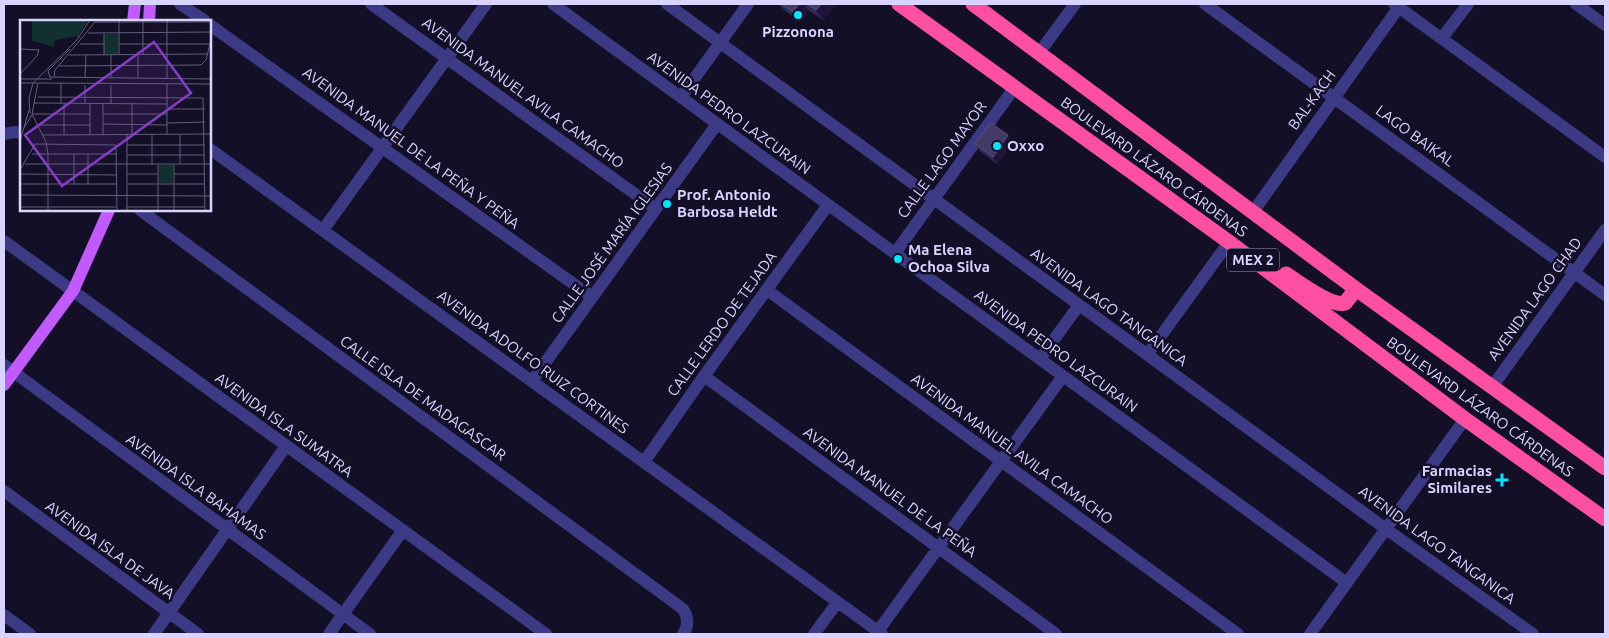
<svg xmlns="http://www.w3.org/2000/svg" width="1609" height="638" viewBox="0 0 1609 638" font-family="Ubuntu,sans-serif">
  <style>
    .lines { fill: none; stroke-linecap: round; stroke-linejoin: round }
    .minor { stroke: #3d3a85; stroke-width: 12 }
    .major { stroke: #c25bff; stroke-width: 12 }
    .highway { stroke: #ff4fa3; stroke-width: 15 }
    .wall { fill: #312854 }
    .shaded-wall { fill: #1d163a }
    .building { fill: #433a66; stroke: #5a527e }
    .poi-dot { fill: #00e5ff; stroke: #130f26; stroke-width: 2 }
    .labels { text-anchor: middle; stroke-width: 5; stroke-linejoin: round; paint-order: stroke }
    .shield { fill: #130f26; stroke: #9e99be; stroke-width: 1 }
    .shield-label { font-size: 14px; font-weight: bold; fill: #d9d4ff }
    .poi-label { font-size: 15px; font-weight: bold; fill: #d9d4ff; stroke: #130f26; text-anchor: start }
    .street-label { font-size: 15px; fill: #d9d4ff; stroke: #130f26 }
    .inset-road { fill: none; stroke: #625e7d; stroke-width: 1 }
    .view { fill: #843dc5; fill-opacity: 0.15; stroke: #843dc5; stroke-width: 2.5 }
    .inset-edge { fill: none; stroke: #d9d4ff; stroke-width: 2.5 }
  </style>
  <rect width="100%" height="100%" fill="#130f26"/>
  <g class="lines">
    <path class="minor" d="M180 4 205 21
      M371 4 656 209
      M553 4 1347 583
      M667 4 1386 529 1533 634
      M1205 4 1605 295
      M1394 4 1605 157
      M1576 4 1605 25
      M210 25 592 297
      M1442 38 1468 4
      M1039 53 1075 4
      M681 97 748 4
      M4 134 15 132 21 133
      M210 149 882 634
      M140 210 683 609C688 617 689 626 683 634
      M1253 212 1399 7
      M323 230 486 4
      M4 241 546 634
      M895 253 1015 87
      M767 290 1238 634
      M1147 355 1229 242
      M1040 359 1079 305
      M4 365 370 634
      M704 376 1056 634
      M532 381 717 124
      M1492 387 1605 230
      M644 462 704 376 828 205
      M4 491 198 634
      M4 615 30 634
      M878 631 1063 376
      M154 634 286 446
      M329 634 403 530
      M814 634 837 603
      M1310 634 1465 419"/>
    <path class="major" d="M133 21 135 4
      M149 21 150 4
      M4 385 73 291 109 210"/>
    <path class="highway" d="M899 4 1229 242 1465 419 1605 519
      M973 4 1356 289 1605 468
      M1286 274C1298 282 1331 307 1345 303L1356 289"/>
  </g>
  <path class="wall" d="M779 4H835L823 20 808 10 800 22 784 10Z
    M1008 135 1013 142 997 164 980 151 975 144Z"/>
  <path class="shaded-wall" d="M799 4H804L808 10 800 22 793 12Z
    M821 4H835L823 20 816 10Z
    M1008 135 1013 142 997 164 993 157Z"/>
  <path class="building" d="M782 4H799L793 12Z
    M807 4H821L816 10Z
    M991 123 1008 135 993 157 975 144Z"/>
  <g class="poi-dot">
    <circle cx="798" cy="15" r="5"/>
    <circle cx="997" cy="146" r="5"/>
    <circle cx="667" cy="204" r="5"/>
    <circle cx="898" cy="259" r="5"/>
    <path d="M1499.5 472.5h5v5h5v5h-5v5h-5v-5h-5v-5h5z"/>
  </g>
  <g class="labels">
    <rect class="shield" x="1227" y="248.5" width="52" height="23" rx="4"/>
    <g class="shield-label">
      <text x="1253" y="265">MEX 2</text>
    </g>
    <g class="poi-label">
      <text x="798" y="37" text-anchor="middle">Pizzonona</text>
      <text x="1007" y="151">Oxxo</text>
      <text x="677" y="200">Prof. Antonio<tspan x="677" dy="17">Barbosa Heldt</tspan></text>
      <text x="908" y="255">Ma Elena<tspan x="908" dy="17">Ochoa Silva</tspan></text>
      <text x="1492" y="476" text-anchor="end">Farmacias<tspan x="1492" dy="17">Similares</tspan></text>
    </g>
    <g class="street-label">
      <text transform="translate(523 93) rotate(36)" y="5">AVENIDA MANUEL AVILA CAMACHO</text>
      <text transform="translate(1312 100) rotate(-54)" y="5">BAL-KACH</text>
      <text transform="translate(729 113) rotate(36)" y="5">AVENIDA PEDRO LAZCURAIN</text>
      <text transform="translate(1415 136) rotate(36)" y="5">LAGO BAIKAL</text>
      <text transform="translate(411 148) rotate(36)" y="5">AVENIDA MANUEL DE LA PEÑA Y PEÑA</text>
      <text transform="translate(942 160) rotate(-54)" y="5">CALLE LAGO MAYOR</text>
      <text transform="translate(1154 167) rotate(36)" y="5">BOULEVARD LÁZARO CÁRDENAS</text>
      <text transform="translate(612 243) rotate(-54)" y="5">CALLE JOSÉ MARÍA IGLESIAS</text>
      <text transform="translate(1535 299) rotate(-54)" y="5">AVENIDA LAGO CHAD</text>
      <text transform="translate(1109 307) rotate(36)" y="5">AVENIDA LAGO TANGANICA</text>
      <text transform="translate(722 324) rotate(-54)" y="5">CALLE LERDO DE TEJADA</text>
      <text transform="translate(1056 351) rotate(36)" y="5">AVENIDA PEDRO LAZCURAIN</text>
      <text transform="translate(533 362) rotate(36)" y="5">AVENIDA ADOLFO RUIZ CORTINES</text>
      <text transform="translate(423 398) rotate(36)" y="5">CALLE ISLA DE MADAGASCAR</text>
      <text transform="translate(1480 407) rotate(36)" y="5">BOULEVARD LÁZARO CÁRDENAS</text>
      <text transform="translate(284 425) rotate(36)" y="5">AVENIDA ISLA SUMATRA</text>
      <text transform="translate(1012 449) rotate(36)" y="5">AVENIDA MANUEL AVILA CAMACHO</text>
      <text transform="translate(196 487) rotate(36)" y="5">AVENIDA ISLA BAHAMAS</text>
      <text transform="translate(890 492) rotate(36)" y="5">AVENIDA MANUEL DE LA PEÑA</text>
      <text transform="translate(1437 545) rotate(36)" y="5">AVENIDA LAGO TANGANICA</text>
      <text transform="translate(110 550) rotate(36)" y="5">AVENIDA ISLA DE JAVA</text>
    </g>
  </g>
  <g transform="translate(20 20)">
    <rect width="191" height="191" fill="#130f26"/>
    <path d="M12 0H68L58 16 35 20 34 27 12 21ZM84 14H98V34H84ZM139 145H153V163H139Z" fill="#12302f"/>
    <path class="inset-road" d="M70 0 56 21 13 63 192 64M75 2H192M68 13 192 12M84 13V35M60 24H84M99 24H190M0 29 19 30 17 36 0 54M50 29 28 51 30 57 192 59M99 34V1M118 34V58M123 34V0M49 35 188 34M91 35V58M39 46 181 45 186 40 192 16M34 56 35 50 75 2M65 57 66 35M147 58V0M0 59H32M0 63H13L9 78 10 93M18 63 12 94 26 122 28 134V191M91 65V83M18 77 183 78 185 191M14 83 147 84M41 83V63M65 83V65M70 83V114M44 84V115M83 84V115M147 89H185M12 94H70M83 94H147M147 103 185 102M83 104 147 105M16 105H70M4 108 12 95M22 115 192 114M112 115V84M147 115V64M160 115V144M0 121 9 90M107 125H185M12 134H97M54 134V164M68 134V164M107 135H185M5 144H192M132 145V115M138 145V191M0 150 15 124 96 125 97 191M0 154 97 155M107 154H138M154 154H185M0 164H97M107 164H185M0 175 192 176M0 187H96M107 187H185M107 191V115M154 191V145"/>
    <path class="view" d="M134 22 171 73 42 166 5 115Z"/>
    <rect width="191" height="191" class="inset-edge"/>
  </g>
  <rect width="1609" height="638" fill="none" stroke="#d9d4ff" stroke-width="10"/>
</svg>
